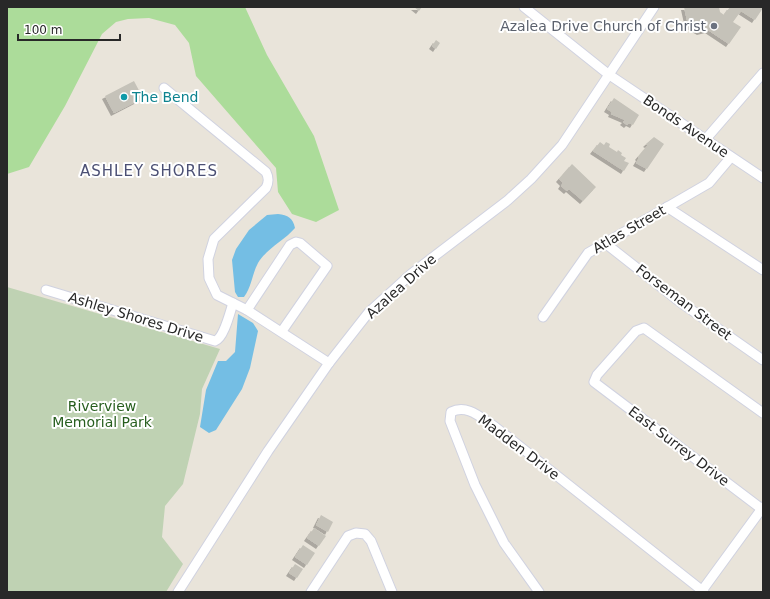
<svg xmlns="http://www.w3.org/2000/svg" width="770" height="599" viewBox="0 0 770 599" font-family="'DejaVu Sans',sans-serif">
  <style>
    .green { fill: #acdc9a }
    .cemetery { fill: #bfd2b3 }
    .water { fill: #74bee4 }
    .building { fill: #c5c2b9; filter: url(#shadow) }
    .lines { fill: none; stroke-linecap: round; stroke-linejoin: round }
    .minor-casing { stroke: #d0d2e0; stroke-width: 11 }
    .minor { stroke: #fff; stroke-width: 9 }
    .worship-dot { fill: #6b7280; stroke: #fff; stroke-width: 1.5 }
    .culture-dot { fill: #0f9aa8; stroke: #fff; stroke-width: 1.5 }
    .labels { text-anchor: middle; stroke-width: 4; stroke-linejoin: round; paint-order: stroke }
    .worship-label { font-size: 14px; fill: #5b616d; stroke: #fff; text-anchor: end }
    .culture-label { font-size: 14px; fill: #0d838f; stroke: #fff; text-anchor: start }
    .street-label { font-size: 14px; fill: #282828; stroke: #fff }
    .park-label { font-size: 14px; fill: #275e1e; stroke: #fff }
    .neighbourhood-label { font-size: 15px; letter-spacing: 1px; fill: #4c5074; stroke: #fff }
  </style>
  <defs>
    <filter id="shadow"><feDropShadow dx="-3" dy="3" stdDeviation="0" flood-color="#0004"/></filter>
  </defs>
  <rect width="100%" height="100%" fill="#e9e4da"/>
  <!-- green -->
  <path class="green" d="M7,7h238l22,48 47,81 25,74 -23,12 -24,-8 -14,-22 -2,-24 -80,-92 -7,-33 -14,-18 -26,-7 -21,1 -12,3 -14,12 -37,72 -36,61 -22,7z"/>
  <!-- cemetery -->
  <path class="cemetery" d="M7,287l213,62 -18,40 -2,25 -17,70 -18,22 -3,31 21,27 -17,28h-159z"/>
  <!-- water -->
  <g class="water">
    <path d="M278,214c10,1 15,4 17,14 -11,13 -28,20 -37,35 -6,11 -6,23 -14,34h-6l-3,-5 -3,-32 4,-11 13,-19 18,-15z"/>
    <path d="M238,314l15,9 5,8 -8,37 -8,21 -26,41 -7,3 -9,-6 6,-37 12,-29h8l9,-9z"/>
  </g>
  <!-- building -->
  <g class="building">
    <path d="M414,7h8l-3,4z"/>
    <path d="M684,7h35l1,5 4,3 6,-8 33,1 -8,12 -14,-9 -8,11 8,5 -12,17 -21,-14 -8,2 -12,-7z"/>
    <path d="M436,40l4,3 -4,6 -4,-3z"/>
    <path d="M134,81l9,17 -29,15 -9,-17z"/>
    <path d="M614,98l25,17 -6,10 -4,-2 -2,2 -4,-3 2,-2 -14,-6 1,-2 -5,-3z"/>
    <path d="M654,137l10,7 -17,25 -11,-6 3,-5 -1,-1 10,-12 -2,-1z"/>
    <path d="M600,142l4,3 2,-3 4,2 -1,3 8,5 1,-2 4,3 -1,2 5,3 -2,3 5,2 -5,8 -31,-20z"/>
    <path d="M572,164l24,23 -13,14 -14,-12 -2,2 -6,-5 2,-3 -4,-4z"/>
    <path d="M321,515l12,7 -5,10 -12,-7z"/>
    <path d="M314,528l12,8 -7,10 -12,-8z"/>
    <path d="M303,545l12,8 -8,12 -12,-8z"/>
    <path d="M295,564l8,5 -6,9 -8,-5z"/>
  </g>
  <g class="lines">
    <defs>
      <g id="minor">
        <path d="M524,7l84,67 155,104"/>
        <path d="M164,88l102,84c3,6 3,10 0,16l-52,51 -6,20 1,19 8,17 30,15 82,53"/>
        <path d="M705,140l58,-67"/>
        <path d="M667,207l96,63"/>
        <path d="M605,243l75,59 83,58"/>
        <path d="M46,290l169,51c9,-3 15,-29 18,-38"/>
        <path d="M247,310l43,-65 6,-3 4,1 27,23 -45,65"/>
        <path d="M543,317l45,-64 121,-70 22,-26"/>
        <path d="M763,413l-119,-85 -8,3 -39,44 -3,7 169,128"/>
        <path d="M178,592l90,-141 61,-88 40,-51 42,-38 97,-74 23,-21 31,-34 92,-138"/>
        <path d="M311,592l37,-56 8,-3 9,1 6,7 21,51"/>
        <path d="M539,592l-35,-49 -29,-58 -25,-64 1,-9c16,-8 29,5 43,14l210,166"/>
        <path d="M701,592l62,-85"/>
      </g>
    </defs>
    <!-- minor casing -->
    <use href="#minor" class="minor-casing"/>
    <!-- minor -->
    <use href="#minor" class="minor"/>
  </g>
  <!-- markers -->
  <circle class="worship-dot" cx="714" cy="26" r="4"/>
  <circle class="culture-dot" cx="124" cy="97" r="4"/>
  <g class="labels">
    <!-- worship labels -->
    <g class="worship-label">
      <text x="706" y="31">Azalea Drive Church of Christ</text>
    </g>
    <!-- culture labels -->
    <g class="culture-label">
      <text x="132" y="102">The Bend</text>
    </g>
    <!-- street labels -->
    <g class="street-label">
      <text transform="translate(686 126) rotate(34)" y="5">Bonds Avenue</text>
      <text transform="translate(629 229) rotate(-30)" y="5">Atlas Street</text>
      <text transform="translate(401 286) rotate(-42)" y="5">Azalea Drive</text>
      <text transform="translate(684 302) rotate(37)" y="5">Forseman Street</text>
      <text transform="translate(136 317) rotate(17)" y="5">Ashley Shores Drive</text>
      <text transform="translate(679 446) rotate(37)" y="5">East Surrey Drive</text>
      <text transform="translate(519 447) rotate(37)" y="5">Madden Drive</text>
    </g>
    <!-- park labels -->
    <g class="park-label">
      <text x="102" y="411">Riverview<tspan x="102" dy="16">Memorial Park</tspan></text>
    </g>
    <!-- neighbourhood labels -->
    <g class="neighbourhood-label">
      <text x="149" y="176">ASHLEY SHORES</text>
    </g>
  </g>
  <!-- border -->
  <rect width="770" height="599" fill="none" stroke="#282828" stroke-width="16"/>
  <!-- scale -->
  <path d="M18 34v6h102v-6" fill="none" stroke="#282828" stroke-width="2"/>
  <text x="24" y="34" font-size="12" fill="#282828" stroke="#ffffff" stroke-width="3" paint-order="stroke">100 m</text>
</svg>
